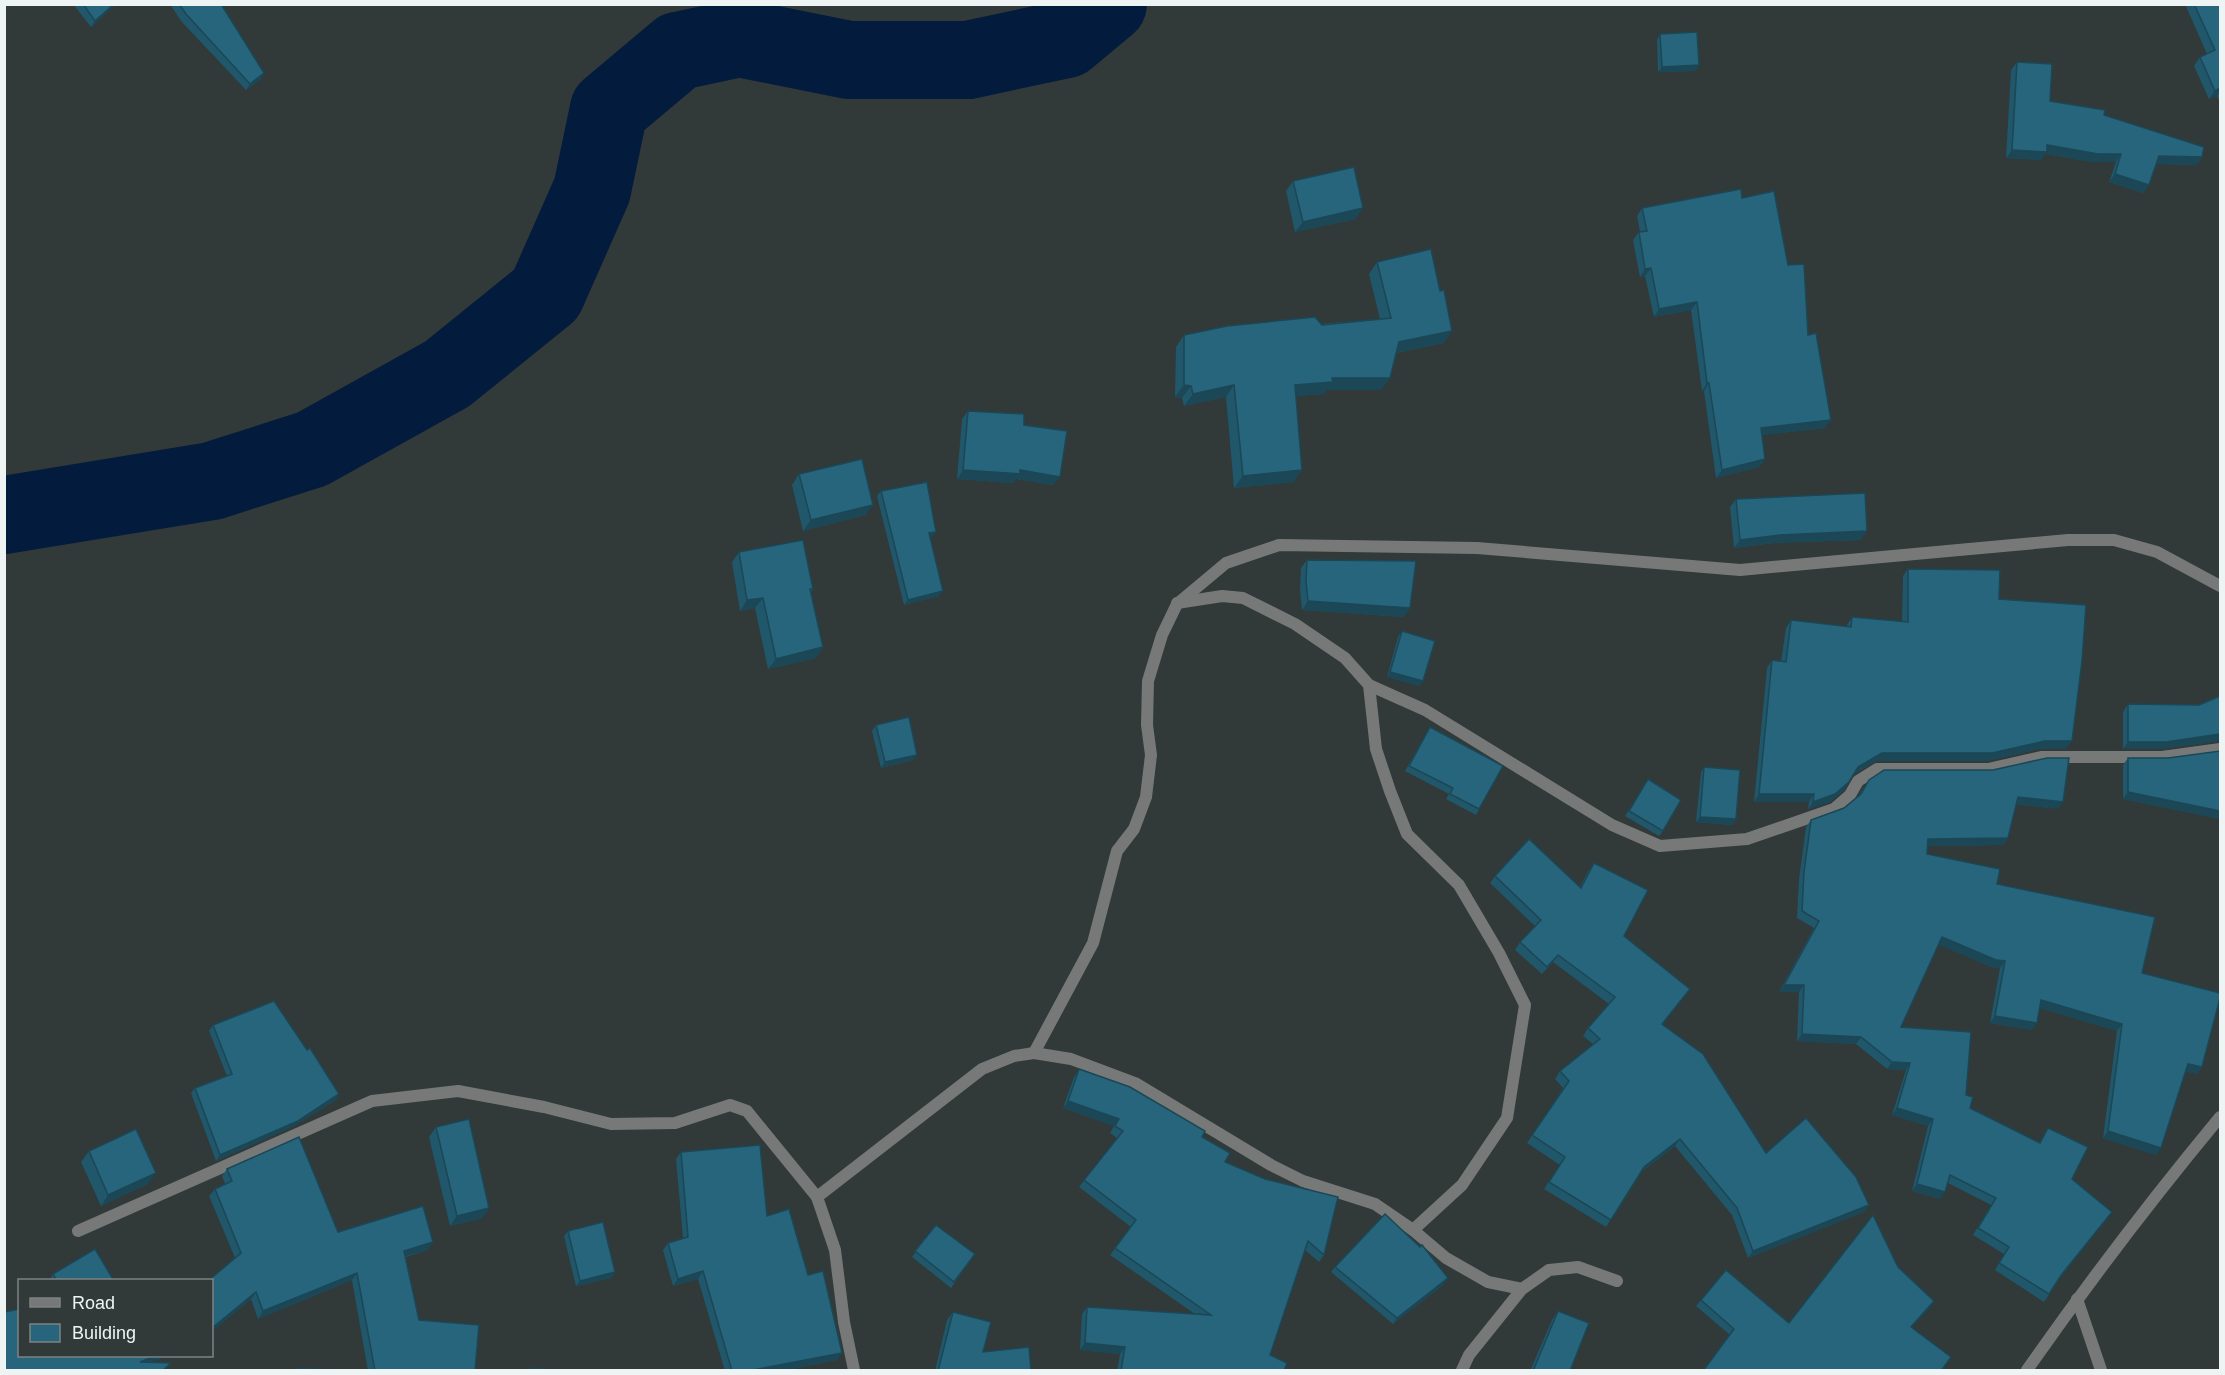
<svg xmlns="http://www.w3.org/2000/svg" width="2225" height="1375" viewBox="0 0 2225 1375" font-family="Helvetica,sans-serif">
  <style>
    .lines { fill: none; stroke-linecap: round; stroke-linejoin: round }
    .river { stroke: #031b3d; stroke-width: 78 }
    .minor { stroke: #767977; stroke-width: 12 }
    .wall { fill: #21576a }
    .shaded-wall { fill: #1b4756 }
    .building { fill: #26657b; stroke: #1b4756; stroke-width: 1.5 }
  </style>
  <rect width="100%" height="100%" fill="#313939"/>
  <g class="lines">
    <!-- river -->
    <path class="river" d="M4,515l208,-34 100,-32 135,-75 99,-80 46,-104 17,-81 69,-58 61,-13 110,22h119l98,-21 42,-35"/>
    <!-- minor -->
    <g class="minor">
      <path d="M1177,603l45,-7 21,2 52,26 50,34 24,27 7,64 14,42 17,43 52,51 40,68 26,52 -18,113 -45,67 -49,45"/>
      <path d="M1369,685l56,25 187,115 48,21 87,-7 87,-30 16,-14 8,-14 19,-12h111l53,-12h121l58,-8"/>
      <path d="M1034,1053l59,-110 24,-92 17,-22 12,-32 5,-42 -4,-30 1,-44 14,-46 15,-31 49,-41 53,-18 198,3 263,22 328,-30h46l43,12 63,34"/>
      <path d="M817,1197l165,-128 32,-13 20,-3 37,6 64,24 136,82 32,16 72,23 38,26 33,28 42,24 34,7"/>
      <path d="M78,1231l294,-130 86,-10 86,16 67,17 64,-1 55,-18 17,6 70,86 18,53 9,72 10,48"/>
      <path d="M2077,1299l24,71"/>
      <path d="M1462,1370l7,-15 53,-66 27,-19 29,-3 39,14"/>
      <path d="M2027,1370c61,-87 125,-171 193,-253"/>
    </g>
  </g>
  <!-- wall -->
  <g class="wall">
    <path d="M73,4h43l-25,23z"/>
    <path d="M170,4h51l43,69 -4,7 -14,10 -65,-69z"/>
    <path d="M2185,4h35v100l-3,-8 -8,3 -15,-33 6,-9 7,-3z"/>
    <path d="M1660,34l39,31 -4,6 -37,1 -1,-32z"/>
    <path d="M2017,62l33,39 152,56 -5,8 -41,-1 -7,21 -6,8 -34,-11 7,-20h-24l-47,-8 -4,6 -35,-2 5,-88z"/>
    <path d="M1293,181l63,38 -61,13 -9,-41z"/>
    <path d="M1742,198l46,67 20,70 17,93 -63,7 3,24 -6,8 -43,11 -12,-87h-2l-11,-81 -37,7 -9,-41 -5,1 -7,-37 6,-8h1l-3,-16 5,-8z"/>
    <path d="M1377,262l67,81 -48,10 -15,37h-54l-3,4 -28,2 -2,86 -60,6 -8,-91 -42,9 -2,-8 -7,-1 1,-50 8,-12 196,-16 -11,-45z"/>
    <path d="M968,411l56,14 36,52 -7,8 -37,-6 -3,4 -56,-4 5,-60z"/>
    <path d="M799,474l67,41 -63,16 -11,-46z"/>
    <path d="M881,491l51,46 -2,1 9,58 -35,9 -27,-109z"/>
    <path d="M1736,499l125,41 -87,3 -40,5 -4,-41z"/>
    <path d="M739,552l74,37 -2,3 12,55 -7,11 -48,11 -13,-61 -15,3 -8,-49z"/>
    <path d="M1307,560l97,57 -102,-7 -2,-20 1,-22z"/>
    <path d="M1908,569l91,30 67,150h-27l-52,12h-111l-22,13 -10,16 -14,12 -22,7 1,-7h-55l13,-134 5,-8 9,1 5,-33 5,-8 56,7v-2l5,-8 50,4 1,-45z"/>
    <path d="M1402,631l21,50 -4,5 -32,-9 11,-40z"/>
    <path d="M2220,696v45h-1l-58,8h-38v-37l5,-8 71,1z"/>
    <path d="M876,725l37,35 -32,8 -9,-37z"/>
    <path d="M1430,727l49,82 -3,6 -30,-16 3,-5 -44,-23z"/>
    <path d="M2220,751v68l-97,-20v-34l5,-7h40z"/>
    <path d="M1704,767l32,52 -4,6 -36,-3 5,-50z"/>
    <path d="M1648,779l15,52 -4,5 -34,-20z"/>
    <path d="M1869,780l189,29 -42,-5 -8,34 -5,7 -75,1 -1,8 70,30 145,89 60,94 -5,7 -11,-3 -30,84 -53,-17 14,-107 -77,-23 -8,22 -42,-7 10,-55 -9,-1 -53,-23 -37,83 65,68 4,13 69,35 9,-15 24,51 40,33 -52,66 -16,24 -49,-32 9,-16 -31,-19 18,-30 -43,-22 -8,16 -28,-8 16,-65 -36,-11 14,-45 -19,-1 -31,-25 -59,-3 2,-49h-20l35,-64 -17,-10 2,-39 7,-52 5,-7 33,-12 15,-13z"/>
    <path d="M1594,863l30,73 66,53 -27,35 103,129 103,52 -5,7 -116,46 -16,-43 -57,-69 -35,27 -34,54 -62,-38 16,-24 -33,-22 36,-55 -8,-9 5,-8 33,-27 -10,-8 5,-8 21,-24 -56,-42 -11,12 -27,-24 5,-8 15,-16 -45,-43 5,-7 85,11 9,-17z"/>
    <path d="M213,1025l123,75 -42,26 -78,35 -25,-68 4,-5 32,-12 -18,-45z"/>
    <path d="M1079,1069l123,68 23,25 99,93 -5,7 -14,-12 -35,105 14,16h-167l3,-17 -40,-4 2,-36 5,-7 108,7 -85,-59 21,-28 -52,-40 38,-49 -7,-5 4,-7 -51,-18 11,-31z"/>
    <path d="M436,1127l53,81 -7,10 -32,8 -21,-89z"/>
    <path d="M89,1151l59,33 -47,22 -20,-44z"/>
    <path d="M681,1152l86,64 41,59 34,78 -5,7 -55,11h-57l-27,-92 -25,7 -10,-36 5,-7 15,-5 -7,-79z"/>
    <path d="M227,1169l111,63 90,18 -22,7 13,63 56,51h-107l-16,-91 -94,39 -7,-20 -39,32v-50l23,-23 -26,-62 6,-7 10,-5 -3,-8z"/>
    <path d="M936,1225l39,29 -24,34 -39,-31z"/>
    <path d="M568,1231l47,41 -4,6 -35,8 -12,-50z"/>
    <path d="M1335,1267l109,17 -51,40 -62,-52z"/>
    <path d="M1898,1267l36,34 -4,7 -200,27 -34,-29 5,-6 88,23z"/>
    <path d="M53,1274l61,7h-65z"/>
    <path d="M1558,1311l12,60h-40l22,-51z"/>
    <path d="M953,1312l30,40 48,19h-96l12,-51z"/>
  </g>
  <!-- shaded-wall -->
  <g class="shaded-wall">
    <path d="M114,4h2l-25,23 4,-6z"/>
    <path d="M1699,65l-4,6 -37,1 4,-5z"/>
    <path d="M264,73l-4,7 -14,10 4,-6z"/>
    <path d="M2220,88v2l-3,6 -8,3 6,-8z"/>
    <path d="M2047,145l74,9 -5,8h-24l-47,-8 -4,6 -35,-2 6,-8z"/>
    <path d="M2159,156l43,1 -5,8 -44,-1z"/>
    <path d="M2115,174l34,11 -6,8 -34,-11z"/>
    <path d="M1363,208l-7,11 -61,13 8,-10z"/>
    <path d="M1651,268l-6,8 -5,1 5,-8z"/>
    <path d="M1697,302l-6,8 -37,7 5,-8z"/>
    <path d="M1452,331l-8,12 -54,11 9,-12z"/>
    <path d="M1332,378h58l-9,12h-54l-3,4 -38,3 9,-12z"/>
    <path d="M1707,383h2l-5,8h-2z"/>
    <path d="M1184,385l7,1 -9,12 -7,-1z"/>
    <path d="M1234,385l-8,12 -42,9 9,-12z"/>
    <path d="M1831,420l-6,8 -69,8 5,-8z"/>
    <path d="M1765,459l-6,8 -43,11 6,-8z"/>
    <path d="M963,470h57l40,7 -7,8 -37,-6 -3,4 -56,-4z"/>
    <path d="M1302,470l-8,12 -60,6 9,-12z"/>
    <path d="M873,505l-7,10 -63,16 8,-11z"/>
    <path d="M1867,531l-6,9 -87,3 -40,5 6,-8 40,-5z"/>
    <path d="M936,532l-4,5 -7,2 4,-6z"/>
    <path d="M943,591l-4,5 -35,9 4,-5z"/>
    <path d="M763,598l-8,10 -15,3 7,-11z"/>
    <path d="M1308,601l102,7 -6,9 -102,-7z"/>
    <path d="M823,647l-7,11 -48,11 8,-10z"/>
    <path d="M1390,672l33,9 -4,5 -32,-9z"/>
    <path d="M2220,734v7h-1l-58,8h-38l5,-7z"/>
    <path d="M2045,741h27l-6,8h-27l-52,12h-111l-23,13 5,-7 24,-14z"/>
    <path d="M917,755l-4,5 -32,8 4,-6z"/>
    <path d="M1849,782l-5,8 -14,12 -22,7 5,-7z"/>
    <path d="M2128,792l92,19v8l-97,-20z"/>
    <path d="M1759,794h55l-5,8h-55z"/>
    <path d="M2018,797l45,5 -5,7 -45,-5z"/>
    <path d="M1700,817l36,2 -4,6 -36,-3z"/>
    <path d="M2008,838l-5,7 -80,1 5,-7z"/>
    <path d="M1942,937l63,24 -5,7 -9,-1 -54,-23z"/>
    <path d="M1784,985h20l-5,7h-20z"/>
    <path d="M2041,1000l81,24 -5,7 -81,-24z"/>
    <path d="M1995,1016l42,7 -5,7 -42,-7z"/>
    <path d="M1802,1034l59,3 -5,7 -59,-3z"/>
    <path d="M1892,1062l18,1 -4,7 -19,-1z"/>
    <path d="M2188,1064l14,3 -5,7 -14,-3z"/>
    <path d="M339,1094l-3,6 -42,26 -78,35 4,-6z"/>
    <path d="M1068,1101l51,18 -5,7 -51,-18z"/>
    <path d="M1897,1108l36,11 -5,7 -36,-11z"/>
    <path d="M2108,1131l53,17 -5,7 -53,-17z"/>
    <path d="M1680,1139l-5,7 -37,28 6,-7z"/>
    <path d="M156,1173l-8,11 -47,22 7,-11z"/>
    <path d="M1917,1184l28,8 -5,7 -28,-8z"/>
    <path d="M1869,1205l-5,7 -116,46 5,-7z"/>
    <path d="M489,1208l-7,10 -32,8 7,-10z"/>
    <path d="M433,1242l-5,8 -29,8 5,-7z"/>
    <path d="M703,1271l-5,8 -25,7 5,-7z"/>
    <path d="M615,1272l-4,6 -35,8 4,-5z"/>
    <path d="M357,1273l-5,7 -94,39 5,-8z"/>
    <path d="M1448,1278l-4,6 -51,40 4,-6z"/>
    <path d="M256,1292l-5,7 -39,32v-3z"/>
    <path d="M1934,1301l-4,7 -24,25 5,-6z"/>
    <path d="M1085,1343l40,4 -5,7 -40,-4z"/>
    <path d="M842,1353l-5,7 -55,11h-34z"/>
    <path d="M155,1356h13l-33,13 5,-7z"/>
  </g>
  <!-- building -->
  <g class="building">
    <path d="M83,4h31l-19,17z"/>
    <path d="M179,4h42l43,69 -14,11 -64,-70z"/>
    <path d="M2194,4h26v84l-5,3 -15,-34 15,-7z"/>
    <path d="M1697,32l2,33 -37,2 -2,-33z"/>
    <path d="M2017,62l35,2 -2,37 55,9 -1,5 100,32 -2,10 -43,-1 -10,29 -34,-11 6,-20h-23l-51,-9v7l-35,-2z"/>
    <path d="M1354,167l9,41 -60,14 -10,-41z"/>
    <path d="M1741,189l1,9 32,-7 14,74 16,-1 4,71 8,-2 15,87 -70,8 4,31 -43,11 -13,-87h-2l-10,-81 -38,7 -8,-41 -6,1 -6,-37 8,-1 -5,-23z"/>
    <path d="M1431,249l9,42 4,-1 8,41 -53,11 -9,36h-58l1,4 -38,3 7,85 -59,6 -9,-91 -41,9 -2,-8 -7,-1v-50l43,-9 88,-9 7,8 69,-7 -14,-56z"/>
    <path d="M968,411l56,3v11l43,6 -7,46 -40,-7v4l-57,-4z"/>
    <path d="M862,459l11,46 -62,15 -12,-46z"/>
    <path d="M927,482l9,50 -7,1 14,58 -35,9 -27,-109z"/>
    <path d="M1865,493l2,38 -87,4 -40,5 -4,-41z"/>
    <path d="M803,540l10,49h-3l13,58 -47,12 -13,-61 -16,2 -8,-48z"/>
    <path d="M1307,560l109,1 -6,47 -102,-7 -2,-20z"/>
    <path d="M1908,569l92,1 -1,29 87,6 -4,56 -10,80h-27l-53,12h-110l-24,14 -9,15 -14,12 -22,8 1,-8h-55l13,-134 14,2 5,-42 60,7 1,-10 56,5z"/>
    <path d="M1402,631l33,10 -12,40 -33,-9z"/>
    <path d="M2220,696v38l-54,8h-38v-38l71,1z"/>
    <path d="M909,717l8,38 -32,7 -9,-37z"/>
    <path d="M1430,727l73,39 -24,43 -29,-15 3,-6 -44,-22z"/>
    <path d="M2220,751v60l-92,-19v-34h40z"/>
    <path d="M2047,758h22l-6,44 -45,-5 -10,41 -80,1 -1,15 73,15 -3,15 158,33 -13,56 78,20v5l-18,69 -14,-3 -27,84 -53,-17 14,-107 -81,-24 -4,23 -42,-7 10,-55 -9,-1 -54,-23 -41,90 70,5 -5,63 7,2 -3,11 70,35 8,-15 40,19 -16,32 40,33 -50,62 -13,20 -50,-31 10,-16 -31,-19 18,-30 -46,-23 -5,17 -28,-8 16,-65 -36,-11 13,-45 -18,-1 -31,-25 -59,-3 2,-49h-20l35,-64 -17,-10 2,-39 7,-52 33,-12 17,-14 8,-14 15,-10h109z"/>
    <path d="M1704,767l36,3 -4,49 -36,-2z"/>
    <path d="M1648,779l33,21 -18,31 -34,-20z"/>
    <path d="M1529,839l52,49 13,-25 54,27 -24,46 66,53 -28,35 41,30 63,99 40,-35 50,59 13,28 -116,46 -16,-43 -57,-69 -36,28 -33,53 -62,-38 16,-25 -33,-22 37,-54 -9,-10 40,-32 -12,-11 27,-31 -57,-42 -11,12 -27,-25 21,-22 -46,-44z"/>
    <path d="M274,1001l33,49 3,-2 29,46 -41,27 -78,34 -25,-67 37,-14 -19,-49z"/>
    <path d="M1079,1069l51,18 75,44 -3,6 28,16 -5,9 40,17 73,18 -14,58 -16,-14 -38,114 17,8 -3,8h-163l4,-24 -40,-4 2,-36 124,8 -96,-67 21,-28 -52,-40 39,-49 -8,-5 4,-7 -51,-18z"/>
    <path d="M469,1119l20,89 -32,8 -21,-89z"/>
    <path d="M136,1129l20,44 -48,22 -19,-44z"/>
    <path d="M299,1137l39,95 85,-26 10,36 -29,9 15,69 60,5 -4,46h-100l-18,-98 -94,38 -7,-19 -44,36v-47h-4l33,-28 -26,-64 17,-8 -5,-12z"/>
    <path d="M760,1145l7,71 22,-7 19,66 15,-4 19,82 -94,18h-16l-29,-100 -25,8 -10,-36 20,-6 -7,-85z"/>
    <path d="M1385,1214l35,33 2,-2 26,33 -51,40 -62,-51z"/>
    <path d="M1873,1215l25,52 36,34 -23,26 40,30 -10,14h-238l31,-42 -33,-29 25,-30 63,53z"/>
    <path d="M603,1222l12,50 -35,9 -12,-50z"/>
    <path d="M936,1225l39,29 -21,28 -39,-31z"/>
    <path d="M95,1249l19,32h-57l-4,-7z"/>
    <path d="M20,1309v47h135l-15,6 31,1 -9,8h-158v-59z"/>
    <path d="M1558,1311l31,12 -19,48h-37z"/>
    <path d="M953,1312l38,10 -8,30 46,-5 2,24h-93z"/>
    <path d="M299,1368l57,3h-62z"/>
    <path d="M530,1368l40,3h-40z"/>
  </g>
  <!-- border -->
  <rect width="2225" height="1375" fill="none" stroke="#eef3f3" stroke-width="12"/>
  <!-- legend -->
  <rect x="18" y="1279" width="195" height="78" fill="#313939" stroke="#7d8383" stroke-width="1.5"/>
  <rect x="30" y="1298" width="30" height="9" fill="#767977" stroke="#7d8383" stroke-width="1.5"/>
  <text x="72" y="1309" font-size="18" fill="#eef3f3">Road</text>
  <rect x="30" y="1324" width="30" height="18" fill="#26657b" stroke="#7d8383" stroke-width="1.5"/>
  <text x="72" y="1339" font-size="18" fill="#eef3f3">Building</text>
</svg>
